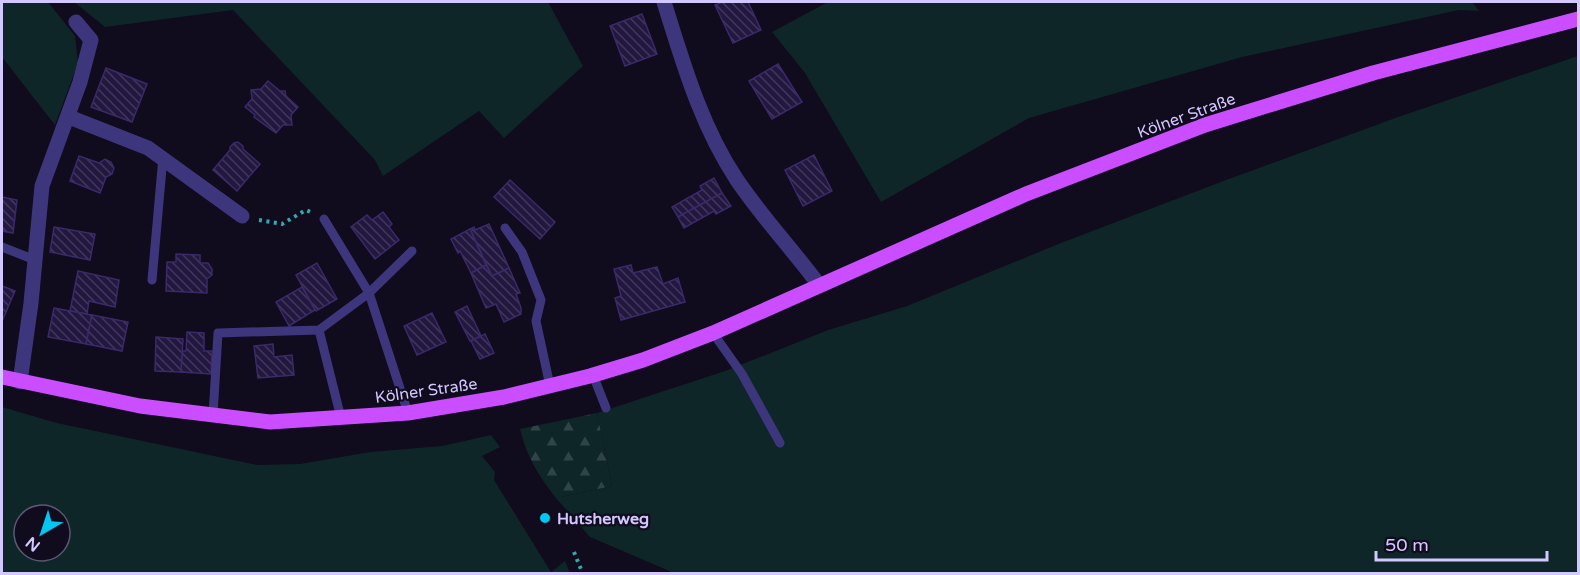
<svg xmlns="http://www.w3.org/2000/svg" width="1580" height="575" viewBox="0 0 1580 575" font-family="'Varela Round',sans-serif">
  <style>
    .grass { fill: #0e2627; fill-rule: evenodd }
    .forest { fill: url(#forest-firs) }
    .building { fill: url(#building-back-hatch); stroke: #3b296a; stroke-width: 1.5 }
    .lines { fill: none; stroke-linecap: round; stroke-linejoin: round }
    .path { stroke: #2cacae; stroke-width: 4; stroke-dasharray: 3 4.5; stroke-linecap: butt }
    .service { stroke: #3e367c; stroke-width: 9 }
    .minor { stroke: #3e367c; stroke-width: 15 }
    .primary { stroke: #ca4eff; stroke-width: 15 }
    .poi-dot { fill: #00c8f2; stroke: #100b1d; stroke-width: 2 }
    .labels { text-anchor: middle; stroke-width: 4.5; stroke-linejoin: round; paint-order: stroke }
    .street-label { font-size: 16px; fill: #d2c7ff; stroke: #100b1d }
    .poi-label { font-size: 16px; font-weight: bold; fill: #d2c7ff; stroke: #100b1d; text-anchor: start }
  </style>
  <defs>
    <pattern id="forest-firs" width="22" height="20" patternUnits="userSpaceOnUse" patternTransform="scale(1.5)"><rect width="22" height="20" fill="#0e2627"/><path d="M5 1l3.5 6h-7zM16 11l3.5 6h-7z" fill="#304447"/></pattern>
    <pattern id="building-back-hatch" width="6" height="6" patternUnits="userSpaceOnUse" patternTransform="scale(1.5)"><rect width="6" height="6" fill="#22173e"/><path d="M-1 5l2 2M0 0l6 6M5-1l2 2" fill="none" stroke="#41375b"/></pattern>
  </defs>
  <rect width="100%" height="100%" fill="#100b1d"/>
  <!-- grass -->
  <g class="grass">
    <path d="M2,2h46l27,34 3,27 -23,62 -53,-68z"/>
    <path d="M74,2h474l35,64 -79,72 -25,-27 -96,65 -8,-16 -142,-150 -128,17z"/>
    <path d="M828,2h644l7,9 -20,-1 -217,47 -213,61 -148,84 -76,-129 -33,-41z"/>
    <path d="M1578,56v517h-904l-84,-36 -34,-39 56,-12 -15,-73 131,-43 100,-40 79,-24 154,-63 165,-63 172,-63z"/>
    <path d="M2,407l55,16 200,42 43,-1 70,-12 72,-6 49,-11 9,12 -18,9 13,16 -1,8 57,92 14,-11 5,12h-568zM24,515h36v36h-36z"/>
  </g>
  <!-- forest -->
  <path class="forest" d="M597,413l15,73 -56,12c-17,-21 -30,-43 -36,-69z"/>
  <!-- building -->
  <g class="building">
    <path d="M723,2h25l13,28 -28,13 -18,-38z"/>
    <path d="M642,14l15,40 -32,12 -15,-40z"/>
    <path d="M778,64l24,38 -30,17 -23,-38z"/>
    <path d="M106,68l41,16 -15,38 -41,-15z"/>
    <path d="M268,81l12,10h5l1,5 12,11 -7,8 1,10h-9l-7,8 -22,-16 1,-2 -10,-8 7,-8 -1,-9 10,-1z"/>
    <path d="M238,142l5,4v3l17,15 -23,27 -24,-21 17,-20v-3l4,-4z"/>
    <path d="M814,155l18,36 -29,15 -18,-36z"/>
    <path d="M79,156l20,7 6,-4 6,3 3,6 -2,6 -6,3 -6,16 -30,-12z"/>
    <path d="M714,178l8,15 -44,24 -6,-10 30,-17 -2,-4z"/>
    <path d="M510,180l45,42 -15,17 -46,-42z"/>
    <path d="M722,193l9,13 -15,8 -2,-3 -30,17 -6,-11z"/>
    <path d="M2,197l15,3 -4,33 -11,-2z"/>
    <path d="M383,212l9,12 -3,3 10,13 -24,19 -24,-32 16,-12 5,5z"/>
    <path d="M489,224l20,44 -17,8 -22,-47 4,-2 1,3z"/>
    <path d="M54,227l41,7 -5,26 -40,-8z"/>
    <path d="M470,229l16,36 -15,8 -11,-22 -2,2 -7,-14z"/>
    <path d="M176,254l24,1v8h8l4,6v6l-5,4v14l-41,-2 1,-29h9z"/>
    <path d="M317,263l20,36 -21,12 -20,-36z"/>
    <path d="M486,265l6,11 17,-8 11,25 -4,1 5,14v6l-17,8 -8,-18 -10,4 -15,-35z"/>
    <path d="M631,265l2,8 24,-6 6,17 15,-6 7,24 -64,18 -6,-22 6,-2 -7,-27z"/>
    <path d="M78,271l41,9 -4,27 -26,-6 -2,13 -17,-3z"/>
    <path d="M2,286l13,5 -12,28 -1,-1z"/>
    <path d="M302,287l13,23 -26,16 -13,-24z"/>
    <path d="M467,306l14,30 -11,5 -15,-29z"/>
    <path d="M54,308l38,7 -6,29 -38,-7z"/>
    <path d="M432,313l14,29 -29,13 -13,-29z"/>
    <path d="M92,315l36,7 -6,29 -36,-7z"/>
    <path d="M187,332l17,1v18h8l-1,23 -30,-2 1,-21h4z"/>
    <path d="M485,334l9,19 -14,6 -9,-18z"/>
    <path d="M156,337l27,2 -2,33 -26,-1z"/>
    <path d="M273,344l1,13 18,-2 2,20 -36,3 -4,-32z"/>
  </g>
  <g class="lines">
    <!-- path -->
    <g class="path">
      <path d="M259,220l23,4 24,-14 7,3"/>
      <path d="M574,552l9,22"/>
    </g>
    <!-- service -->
    <g class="service">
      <path d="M324,219l45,74 43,-42"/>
      <path d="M505,228l17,24 19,48 -5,21 14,65"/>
      <path d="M2,247l33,13"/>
      <path d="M152,280l11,-123"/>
      <path d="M319,330l22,88"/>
      <path d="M713,333l29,41 38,69"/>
      <path d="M593,375l13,33"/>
      <path d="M213,415l5,-82 101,-3 50,-37 39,120"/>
    </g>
    <!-- minor -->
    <g class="minor">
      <path d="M664,2c19,61 37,124 73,178 25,37 56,70 82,105"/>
      <path d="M69,117l79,31 94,68"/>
      <path d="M20,382l11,-79 11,-117 38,-104 11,-42 -15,-18"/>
    </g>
    <!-- primary -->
    <path class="primary" d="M2,377l138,29 130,16 138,-9 96,-16 86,-21 53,-16 70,-27 313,-139 179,-69 168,-52 205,-54"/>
  </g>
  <!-- markers -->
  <circle class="poi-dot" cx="545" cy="518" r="6"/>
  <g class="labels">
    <!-- street labels -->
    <g class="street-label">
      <text transform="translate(1186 115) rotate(-20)" y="6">Kölner Straße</text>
      <text transform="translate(426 390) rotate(-8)" y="6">Kölner Straße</text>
    </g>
    <!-- poi labels -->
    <g class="poi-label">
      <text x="557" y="524">Hutsherweg</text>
    </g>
  </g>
  <!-- border -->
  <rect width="1580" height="575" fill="none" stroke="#d2c7ff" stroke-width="6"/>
  <!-- north arrow -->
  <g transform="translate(42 533) rotate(219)"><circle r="28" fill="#100b1d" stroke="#5e5677" stroke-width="1.5"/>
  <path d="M0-4.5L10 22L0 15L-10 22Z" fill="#00c8f2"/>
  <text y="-9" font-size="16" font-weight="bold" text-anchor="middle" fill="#d2c7ff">N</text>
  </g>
  <!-- scale -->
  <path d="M1376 551v9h171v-9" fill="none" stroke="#d2c7ff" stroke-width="3"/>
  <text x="1385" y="551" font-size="18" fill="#d2c7ff" stroke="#100b1d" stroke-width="4.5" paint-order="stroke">50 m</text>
</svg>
